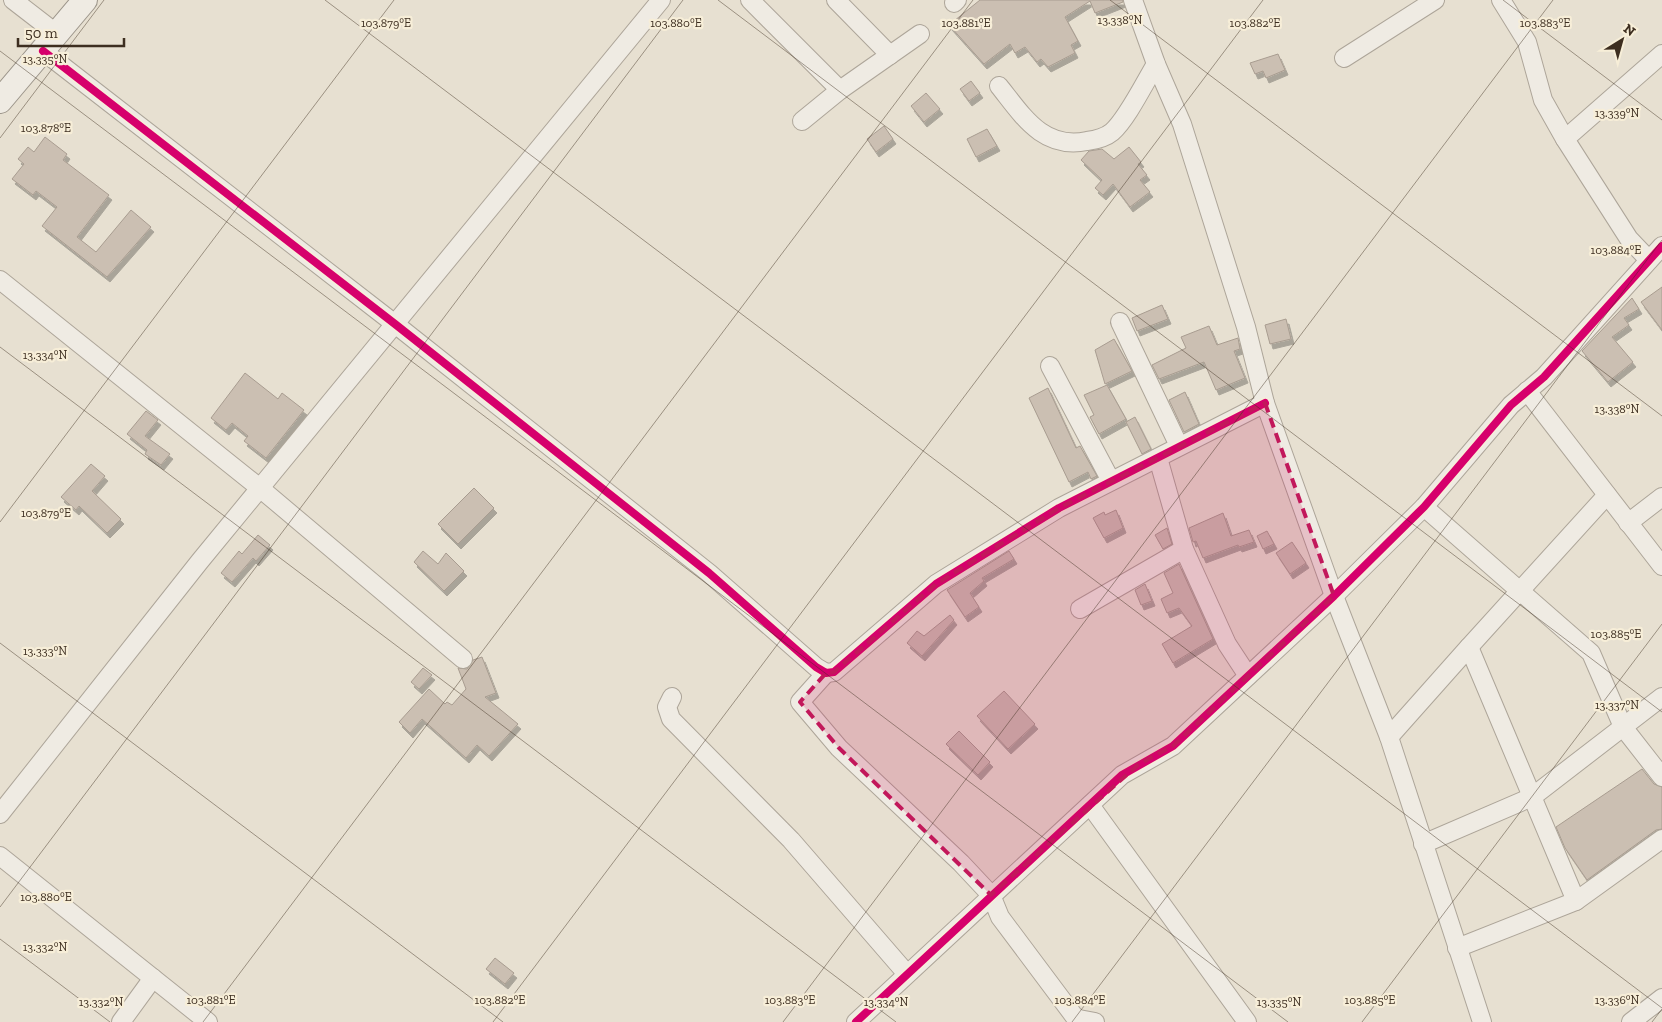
<svg xmlns="http://www.w3.org/2000/svg" width="1662" height="1022" viewBox="0 0 1662 1022" font-family="'Zilla Slab',serif">
  <style>
    .building { fill: #cbbfb2; stroke: #a89c90; filter: url(#shadow) }
    .lines { fill: none; stroke-linecap: round; stroke-linejoin: round }
    .street-casing { stroke: #ada599; stroke-width: 20 }
    .secondary-casing { stroke: #9c958a; stroke-width: 26 }
    .street { stroke: #efebe3; stroke-width: 18 }
    .secondary { stroke: #efebe3; stroke-width: 24 }
    .cycleway-casing { stroke: #f7eed8; stroke-width: 11 }
    .cycleway { stroke: #d6006c; stroke-width: 8 }
    .marked { fill: #c2185b; fill-opacity: 0.2; stroke: #c2185b; stroke-width: 4; stroke-dasharray: 10 6; stroke-linejoin: round }
    .ticks { fill: none; stroke: #3d2e20; stroke-width: 1; stroke-opacity: 0.45 }
    .ticks-label { font-size: 12px; text-anchor: middle; fill: #3d2e20; stroke: #f7eed8; stroke-width: 4.5; stroke-linejoin: round; paint-order: stroke }
  </style>
  <defs>
    <filter id="shadow"><feDropShadow dx="3" dy="5" stdDeviation="0" flood-color="#0004"/></filter>
  </defs>
  <rect width="100%" height="100%" fill="#e7e0d1"/>
  <!-- building -->
  <g class="building">
    <path d="M980,0h143v2l-28,11 -5,-12 -25,16 13,24 -7,4 4,8 -27,14 -7,-8 -4,3 -12,-15 -10,6 -5,-9 -26,20 -35,-39z"/>
    <path d="M1278,54l7,16 -19,8 -3,-7 -8,3 -5,-11z"/>
    <path d="M971,81l9,12 -11,8 -9,-12z"/>
    <path d="M926,93l14,16 -16,13 -13,-16z"/>
    <path d="M884,126l9,13 -17,13 -9,-13z"/>
    <path d="M987,129l10,17 -21,11 -9,-18z"/>
    <path d="M45,137l22,17 -4,6 46,35 -32,42 19,15 35,-42 20,17 -44,50 -65,-51 15,-19 -21,-16 -3,4 -21,-16 12,-15 -6,-5 10,-12 6,5z"/>
    <path d="M1129,147l12,15 -3,2 9,11 -7,5 10,12 -20,15 -17,-23 -10,11 -8,-7 7,-8 -21,-20 8,-9 13,-2 12,10z"/>
    <path d="M1662,287v43l-21,-28z"/>
    <path d="M1632,298l7,11 -15,9 5,7 -17,12 21,25 -25,20 -26,-31z"/>
    <path d="M1162,305l6,14 -31,12 -5,-13z"/>
    <path d="M1286,319l5,20 -21,5 -5,-19z"/>
    <path d="M1209,326l8,19 21,-7 2,11 -6,2 11,27 -29,12 -12,-28 -45,17 -7,-14 34,-17 -5,-11z"/>
    <path d="M1114,339l18,32 -27,13 -10,-34z"/>
    <path d="M245,373l33,26 4,-6 22,17 -38,48 -22,-17 4,-5 -16,-13 -6,7 -15,-12z"/>
    <path d="M1107,385l19,34 -27,15 -9,-17 4,-2 -10,-20z"/>
    <path d="M1048,388l28,60 4,-2 17,30 -6,3 -3,-7 -19,10 -40,-84z"/>
    <path d="M1185,392l14,32 -15,8 -15,-32z"/>
    <path d="M146,411l12,9 -13,16 25,18 -9,11 -16,-11 2,-4 -20,-16z"/>
    <path d="M1135,417l16,32 -9,5 -16,-32z"/>
    <path d="M91,464l14,12 -13,15 29,28 -14,14 -28,-27 -3,4 -15,-13z"/>
    <path d="M474,488l20,20 -36,36 -20,-20z"/>
    <path d="M1116,510l7,18 -19,10 -11,-20 11,-6 1,3z"/>
    <path d="M1223,513l8,23 18,-6 5,12 -15,5 -1,-2 -35,13 -7,-17 -3,1 -4,-14z"/>
    <path d="M1167,528l5,16 -9,5 -8,-14z"/>
    <path d="M1267,531l7,13 -11,5 -6,-13z"/>
    <path d="M258,535l12,10 -14,16 -3,-3 -21,24 -11,-9 18,-22 3,3z"/>
    <path d="M1292,542l14,21 -16,11 -14,-21z"/>
    <path d="M423,551l15,13 8,-11 18,18 -20,20 -30,-29z"/>
    <path d="M1009,551l5,8 -32,19 2,3 -14,12 9,14 -14,10 -18,-27z"/>
    <path d="M1179,564l34,75 -40,24 -11,-19 30,-18 -13,-18 -12,5 -6,-14 12,-6 -9,-20z"/>
    <path d="M1145,584l7,17 -11,4 -6,-15z"/>
    <path d="M950,615l4,5 -32,36 -15,-13 10,-12 7,5z"/>
    <path d="M482,657l14,36 -11,4 33,27 -29,32 -12,-11 -11,13 -44,-39 -12,14 -11,-11 30,-33 16,15 2,-2 5,3 14,-16 -8,-21 9,1 6,-9z"/>
    <path d="M423,668l9,7 -13,14 -8,-7z"/>
    <path d="M1004,691l31,33 -27,25 -31,-33z"/>
    <path d="M959,731l31,31 -12,13 -32,-31z"/>
    <path d="M1642,769l12,15 8,3v42l-6,1 -69,50 -22,-32 -9,-21z"/>
    <path d="M495,958l19,15 -9,11 -19,-15z"/>
  </g>
  <g class="lines">
    <defs>
      <g id="street">
        <path d="M13,0l44,34"/>
        <path d="M750,0l90,90 80,-56"/>
        <path d="M836,0l54,55"/>
        <path d="M1133,0l23,64 26,60 64,203 19,76 69,193 55,141 93,285"/>
        <path d="M1501,0l26,42 16,58 22,39"/>
        <path d="M954,3l3,-3"/>
        <path d="M43,51l352,273 314,249 107,94 10,6 8,-1 102,-88 123,-76 206,-105"/>
        <path d="M1344,58l91,-58"/>
        <path d="M999,86c24,30 44,64 88,55 8,-1 19,-4 25,-9 15,-13 33,-50 44,-68"/>
        <path d="M802,121l38,-31"/>
        <path d="M1649,260l-20,-21 -64,-100 97,-85"/>
        <path d="M0,280l261,209 202,170"/>
        <path d="M1120,322l59,124"/>
        <path d="M1050,366l61,115"/>
        <path d="M1527,391l135,175"/>
        <path d="M1158,458l26,91 43,95 21,32"/>
        <path d="M1424,507l167,146 32,74 39,50"/>
        <path d="M1628,523l34,-26"/>
        <path d="M1080,609l104,-60"/>
        <path d="M1469,647l138,-152"/>
        <path d="M826,673l-26,29 39,46 122,115 30,32 9,22 74,99 5,3 16,3"/>
        <path d="M672,697l-5,10 4,12 120,121 116,134"/>
        <path d="M1389,737l80,-90 107,254"/>
        <path d="M1090,805l157,217"/>
        <path d="M0,814l200,-253 461,-561"/>
        <path d="M1423,844l109,-47 130,-100"/>
        <path d="M0,856l208,166"/>
        <path d="M1457,948l119,-47 86,-62"/>
        <path d="M121,1022l32,-44"/>
        <path d="M856,1022l266,-247 51,-29 161,-150 90,-89 87,-102 33,-28 118,-131"/>
        <path d="M1631,1022l31,-24"/>
      </g>
      <path id="secondary" d="M0,101l85,-101"/>
    </defs>
    <!-- street casing -->
    <use href="#street" class="street-casing"/>
    <!-- secondary casing -->
    <use href="#secondary" class="secondary-casing"/>
    <!-- street -->
    <use href="#street" class="street"/>
    <!-- secondary -->
    <use href="#secondary" class="secondary"/>
    <defs>
      <g id="cycleway">
        <path d="M43,51l352,273 314,249 107,94 10,6 8,-1 102,-88 123,-76 206,-105"/>
        <path d="M856,1022l266,-247 51,-29 161,-150 90,-89 87,-102 33,-28 118,-131"/>
      </g>
    </defs>
    <!-- cycleway casing -->
    <use href="#cycleway" class="cycleway-casing"/>
    <!-- cycleway -->
    <use href="#cycleway" class="cycleway"/>
  </g>
  <!-- marked area -->
  <path class="marked" d="M1265,403l69,193 -161,150 -34,18 -148,131 -152,-147 -39,-46 26,-29 8,-1 102,-88 123,-76z"/>
  <!-- ticks -->
  <path class="ticks" d="M325,0l1337,1008M718,0l944,712M1110,0l552,416M1503,0l159,120M0,51l1288,971M0,138l104,-138M0,347l896,675M0,522l394,-522M0,643l503,379M0,907l683,-907M0,939l110,83M203,1022l770,-1022M493,1022l770,-1022M783,1022l770,-1022M1072,1022l590,-782M1362,1022l300,-398M1652,1022l10,-13"/>
  <g class="ticks-label">
    <text x="1120" y="24">13.338°N</text>
    <text x="386" y="27">103.879°E</text>
    <text x="676" y="27">103.880°E</text>
    <text x="966" y="27">103.881°E</text>
    <text x="1255" y="27">103.882°E</text>
    <text x="1545" y="27">103.883°E</text>
    <text x="45" y="63">13.335°N</text>
    <text x="1617" y="117">13.339°N</text>
    <text x="46" y="132">103.878°E</text>
    <text x="1616" y="254">103.884°E</text>
    <text x="45" y="359">13.334°N</text>
    <text x="1617" y="413">13.338°N</text>
    <text x="46" y="517">103.879°E</text>
    <text x="1616" y="638">103.885°E</text>
    <text x="45" y="655">13.333°N</text>
    <text x="1617" y="709">13.337°N</text>
    <text x="46" y="901">103.880°E</text>
    <text x="45" y="951">13.332°N</text>
    <text x="211" y="1004">103.881°E</text>
    <text x="500" y="1004">103.882°E</text>
    <text x="790" y="1004">103.883°E</text>
    <text x="1080" y="1004">103.884°E</text>
    <text x="1370" y="1004">103.885°E</text>
    <text x="1617" y="1004">13.336°N</text>
    <text x="101" y="1006">13.332°N</text>
    <text x="886" y="1006">13.334°N</text>
    <text x="1279" y="1006">13.335°N</text>
  </g>
  <!-- north arrow -->
  <g transform="translate(1622 40) rotate(37)" stroke="#f7eed8" stroke-width="4" paint-order="stroke">
  <path d="M0-4L9 19L0 12L-9 19Z" fill="#3d2e20"/>
  <text y="-8" font-size="14" font-weight="bold" text-anchor="middle" fill="#3d2e20">N</text>
  </g>
  <!-- scale -->
  <path d="M18 38v8h106v-8" fill="none" stroke="#3d2e20" stroke-width="2.5"/>
  <text x="25" y="38" font-size="15" fill="#3d2e20" stroke="#f7eed8" stroke-width="4" paint-order="stroke">50 m</text>
</svg>
